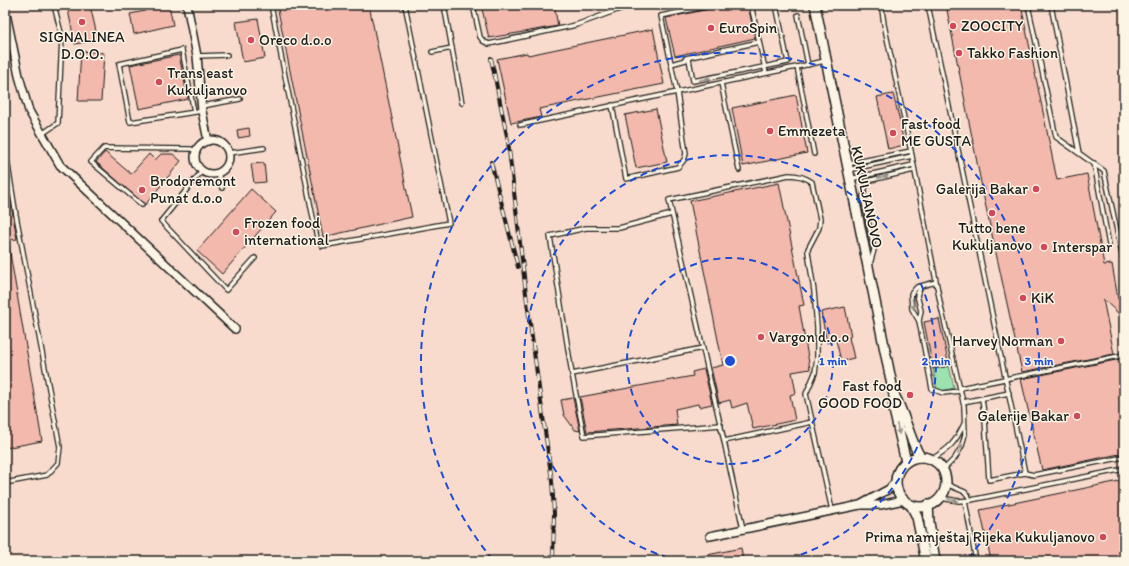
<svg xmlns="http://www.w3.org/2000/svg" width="1129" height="566" viewBox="0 0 1129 566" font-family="Itim,sans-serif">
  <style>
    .built { fill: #f8dbcc }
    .green { fill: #9ce2af; stroke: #5c7f66 }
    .building { fill: #f3b9ad; stroke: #1c1c1c }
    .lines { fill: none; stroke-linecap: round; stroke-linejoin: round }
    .service-casing { stroke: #1c1c1c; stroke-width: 6 }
    .minor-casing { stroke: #1c1c1c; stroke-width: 10 }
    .secondary-casing { stroke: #1c1c1c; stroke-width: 12 }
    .service { stroke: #fcf5e5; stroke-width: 3.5 }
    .minor { stroke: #fcf5e5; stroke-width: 7 }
    .secondary { stroke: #fcf5e5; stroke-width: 9 }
    .rail-casing { stroke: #1c1c1c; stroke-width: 4 }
    .rail { stroke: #fcf5e5; stroke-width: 2.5; stroke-dasharray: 8; stroke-linecap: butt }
    .oneway { fill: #97938b }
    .ring { fill: none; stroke: #1d4ed8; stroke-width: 2; stroke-dasharray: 7 5 }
    .poi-dot { fill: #d1495b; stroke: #fcf5e5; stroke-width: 1.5 }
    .labels { text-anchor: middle; stroke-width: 3; stroke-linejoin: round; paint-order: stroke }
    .poi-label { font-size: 15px; fill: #1c1c1c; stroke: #fcf5e5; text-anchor: start }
    .street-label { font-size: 15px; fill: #1c1c1c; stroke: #fcf5e5 }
    .centre { fill: #1d4ed8; stroke: #fcf5e5; stroke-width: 2 }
    .ring-label { font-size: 12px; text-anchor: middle; font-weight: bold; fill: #1d4ed8; stroke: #fcf5e5; stroke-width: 3; stroke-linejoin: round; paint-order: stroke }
  </style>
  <rect width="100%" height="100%" fill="#fae9da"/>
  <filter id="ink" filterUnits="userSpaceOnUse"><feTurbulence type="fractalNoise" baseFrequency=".025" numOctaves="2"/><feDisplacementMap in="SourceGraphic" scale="8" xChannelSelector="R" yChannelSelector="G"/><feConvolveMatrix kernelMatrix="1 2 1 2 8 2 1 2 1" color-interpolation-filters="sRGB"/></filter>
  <g filter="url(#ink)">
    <!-- built -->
    <rect class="built" x="5" y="5" width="1119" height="556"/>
    <!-- green -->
    <path class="green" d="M949,366l5,22 -12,3 -5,-1 -4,-21z"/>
    <!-- building -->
    <g class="building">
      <path d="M67,5h23l8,35 -23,4z"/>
      <path d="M144,5h25l4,20 -39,9 -4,-20 15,-3z"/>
      <path d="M277,5h92l43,212 -89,20z"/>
      <path d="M481,5h73l4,21 -69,12z"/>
      <path d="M720,5h28l7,33 -80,18 -9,-38 48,-10z"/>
      <path d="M946,5h75l36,175 30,-6 17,91 8,-1 6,35h6v17l-6,-3 -15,-14 11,55 -92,18 -38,-174z"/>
      <path d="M258,19l7,39 -22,4 -7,-40z"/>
      <path d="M653,29l11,55 -125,25 2,8 -30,6 -14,-64 30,-6 1,2z"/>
      <path d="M81,51l23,2 -3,48h-23z"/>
      <path d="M179,55l9,44 -49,10 -9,-44z"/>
      <path d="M893,94l9,35h-1l3,16 -16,4 -11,-52z"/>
      <path d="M796,95l11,58 -64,13 -11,-58z"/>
      <path d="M656,109l11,53 -31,6 -11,-53z"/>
      <path d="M249,128l1,8 -12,2 -1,-8z"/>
      <path d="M105,152l26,22 18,-20 6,6 6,-6h12l8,7 -36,44 -49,-43z"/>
      <path d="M264,163l2,19 -12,1 -3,-19z"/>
      <path d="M779,183l25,122 -5,1 11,63 -18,3 4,21 -6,2 5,25 -42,9 -6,-26 -15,5 -2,-8 -11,3 -8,-35 12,-3 -33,-164z"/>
      <path d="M251,189l25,23 -54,62 -25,-23z"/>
      <path d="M5,193h4l8,46 -12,2z"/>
      <path d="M5,247h4l33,194 -37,7z"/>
      <path d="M845,307l6,29 -2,1 5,21 -13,3 -5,-21 -9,3 -6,-31z"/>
      <path d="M939,319l10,47 -16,3 -9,-47z"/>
      <path d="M1121,359l3,13v81l-82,17 -21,-91z"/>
      <path d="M704,369l8,35 -13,3 -1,-3 -23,5 2,16 -90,7 -7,-35 113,-21 -1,-4z"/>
      <path d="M573,398l7,33 -5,-1 -11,-15 -3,-15z"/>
      <path d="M1124,480v34l-2,1 2,10v10l-3,1 3,13v12h-121v-3l-12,2 -11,-50z"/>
      <path d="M741,548l2,13h-50v-3z"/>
    </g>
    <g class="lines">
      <defs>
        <g id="service">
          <path d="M271,5l46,233 5,8 127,-23 -44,-218"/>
          <path d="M444,5l18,98"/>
          <path d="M473,5l7,32 3,4 6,3 87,-19 55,-20"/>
          <path d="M751,5l15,68"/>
          <path d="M883,5l-1,5 2,14 28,132 29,151 23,99 1,28 -3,12 -7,12 -12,12"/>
          <path d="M928,5l97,468 9,2 90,-18"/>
          <path d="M1028,5l28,132 48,34 20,92"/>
          <path d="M1051,5l28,148"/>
          <path d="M798,15l10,50"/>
          <path d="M432,52l20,-4"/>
          <path d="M197,56l30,-1"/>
          <path d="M686,58l73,-16"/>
          <path d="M671,64l18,-5 4,22 95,-19 -12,-57"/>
          <path d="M797,67l17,87"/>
          <path d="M721,83l18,87"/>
          <path d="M612,105l14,74 52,-12 6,-7 2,-6 -9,-62 -16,-76 52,-11"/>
          <path d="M202,106l38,-7"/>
          <path d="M194,112l-12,-62 -63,14 11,58 72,-11"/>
          <path d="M520,125l305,-64"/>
          <path d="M42,134l16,-11 4,-86 -8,-32"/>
          <path d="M5,147l11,68 44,232 -2,16 -11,12 -42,8"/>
          <path d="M229,153l35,-5"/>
          <path d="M1094,163l15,82"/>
          <path d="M847,164l64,-13"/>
          <path d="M848,170l64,-14"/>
          <path d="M202,171l-41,50 65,69 29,-32"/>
          <path d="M218,173l4,15"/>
          <path d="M850,179l63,-14"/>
          <path d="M142,205l-51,-43 13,-14 87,1 5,2"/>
          <path d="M672,214l-53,14h-33l-36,8 22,138 12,62 137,-11"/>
          <path d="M870,264l4,-14 -11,-53 4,-16 47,-11"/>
          <path d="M936,282l-19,5 -6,7 1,15 7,12 13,68 11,4 17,-2"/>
          <path d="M919,321l2,-10 -4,-16 4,-9"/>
          <path d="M572,374l131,-26"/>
          <path d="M960,388l164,-33"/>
          <path d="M982,399l3,21 4,60 36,-7"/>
          <path d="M963,402l46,-9"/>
          <path d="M724,441l88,-19"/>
          <path d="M932,459c18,-11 23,-16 32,-35"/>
          <path d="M946,484l19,8 6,8"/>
          <path d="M940,498l19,3 12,-1 153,-31"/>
          <path d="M965,501l11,60"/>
          <path d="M743,529l-19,-88 -55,-241 120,-25c9,0 16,2 23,7l8,37 -1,9 -11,21v3l6,39 3,36v31l-2,15 -9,21 26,116"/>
        </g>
        <g id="minor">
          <path d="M187,5l10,51 5,55 6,30"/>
          <path d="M5,9l14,67 10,35 31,54 175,164"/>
          <circle cx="212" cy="157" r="17"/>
          <path d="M896,481l-7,8 -29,16h20l24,-5"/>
          <path d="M710,536l150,-31"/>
        </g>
        <g id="secondary">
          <path d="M815,5l79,390v15l12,52"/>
          <path d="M894,395c11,20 15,42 26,62"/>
          <circle cx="921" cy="482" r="25"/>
          <path d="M911,505l6,12 9,44"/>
          <path d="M928,505l1,17 6,39"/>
        </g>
      </defs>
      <!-- service casing -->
      <use href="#service" class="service-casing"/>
      <!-- minor casing -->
      <use href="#minor" class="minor-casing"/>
      <!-- secondary casing -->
      <use href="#secondary" class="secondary-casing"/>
      <!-- service -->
      <use href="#service" class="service"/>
      <!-- minor -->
      <use href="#minor" class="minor"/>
      <!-- secondary -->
      <use href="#secondary" class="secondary"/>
      <defs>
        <g id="rail">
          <path d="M491,58l17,83 19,161 25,179 2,32 -1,48"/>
          <path d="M491,162l27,105"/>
        </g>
      </defs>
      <!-- rail casing -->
      <use href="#rail" class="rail-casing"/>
      <!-- rail -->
      <use href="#rail" class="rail"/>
    </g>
    <!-- one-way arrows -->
    <defs><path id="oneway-solid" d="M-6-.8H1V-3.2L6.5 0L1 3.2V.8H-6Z"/></defs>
    <g class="oneway">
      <use href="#oneway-solid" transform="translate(705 79) rotate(-12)"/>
      <use href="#oneway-solid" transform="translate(883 177) rotate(-13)"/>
      <use href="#oneway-solid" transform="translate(913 304) rotate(83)"/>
      <use href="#oneway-solid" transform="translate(898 429) rotate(77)"/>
      <use href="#oneway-solid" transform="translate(960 449) rotate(-64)"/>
      <use href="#oneway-solid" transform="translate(953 500) rotate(11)"/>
    </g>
  </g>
  <!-- distance rings -->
  <g class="ring">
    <circle cx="730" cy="361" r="103"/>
    <path d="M680 561A206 206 0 1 1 780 561"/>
    <path d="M493 560A309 309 0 1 1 967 560"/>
  </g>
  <!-- markers -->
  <g class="poi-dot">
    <circle cx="82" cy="22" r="4"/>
    <circle cx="953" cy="26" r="4"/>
    <circle cx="711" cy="28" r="4"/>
    <circle cx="251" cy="40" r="4"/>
    <circle cx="959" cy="53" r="4"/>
    <circle cx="159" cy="82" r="4"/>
    <circle cx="770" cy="131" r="4"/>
    <circle cx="893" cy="133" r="4"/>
    <circle cx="1036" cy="189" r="4"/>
    <circle cx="142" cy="190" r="4"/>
    <circle cx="992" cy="213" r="4"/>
    <circle cx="236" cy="232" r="4"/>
    <circle cx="1044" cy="247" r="4"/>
    <circle cx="1023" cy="298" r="4"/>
    <circle cx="761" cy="337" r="4"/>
    <circle cx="1061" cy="341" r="4"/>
    <circle cx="910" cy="395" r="4"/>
    <circle cx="1077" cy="416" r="4"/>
    <circle cx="1103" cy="537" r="4"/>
  </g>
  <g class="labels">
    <!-- poi labels -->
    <g class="poi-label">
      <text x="961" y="31">ZOOCITY</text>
      <text x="719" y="33">EuroSpin</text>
      <text x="82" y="42" text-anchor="middle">SIGNALINEA<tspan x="82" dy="17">D.O.O.</tspan></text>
      <text x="259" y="45">Oreco d.o.o</text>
      <text x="967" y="58">Takko Fashion</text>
      <text x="167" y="78">Trans east<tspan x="167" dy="17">Kukuljanovo</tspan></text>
      <text x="901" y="129">Fast food<tspan x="901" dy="17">ME GUSTA</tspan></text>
      <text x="778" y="136">Emmezeta</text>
      <text x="150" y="186">Brodoremont<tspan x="150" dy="17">Punat d.o.o</tspan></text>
      <text x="1028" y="194" text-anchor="end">Galerija Bakar</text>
      <text x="244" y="228">Frozen food<tspan x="244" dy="17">international</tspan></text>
      <text x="992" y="233" text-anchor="middle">Tutto bene<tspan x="992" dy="17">Kukuljanovo</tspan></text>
      <text x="1052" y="252">Interspar</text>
      <text x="1031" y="303">KiK</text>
      <text x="769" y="342">Vargon d.o.o</text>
      <text x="1053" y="346" text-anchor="end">Harvey Norman</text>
      <text x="902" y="391" text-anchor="end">Fast food<tspan x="902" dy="17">GOOD FOOD</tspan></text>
      <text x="1069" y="421" text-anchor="end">Galerije Bakar</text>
      <text x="1095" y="542" text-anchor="end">Prima namještaj Rijeka Kukuljanovo</text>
    </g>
    <!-- street labels -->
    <g class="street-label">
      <text transform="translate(867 197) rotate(78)" y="5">KUKULJANOVO</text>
    </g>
  </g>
  <circle cx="730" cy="361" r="6" class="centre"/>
  <g class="ring-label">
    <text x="833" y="365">1 min</text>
    <text x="936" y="365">2 min</text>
    <text x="1039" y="365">3 min</text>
  </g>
  <!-- margin -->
  <rect width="1129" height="566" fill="none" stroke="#fcf5e5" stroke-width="20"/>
  <rect x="10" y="10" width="1109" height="546" fill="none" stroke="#1c1c1c" stroke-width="1.5" filter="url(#ink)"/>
</svg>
